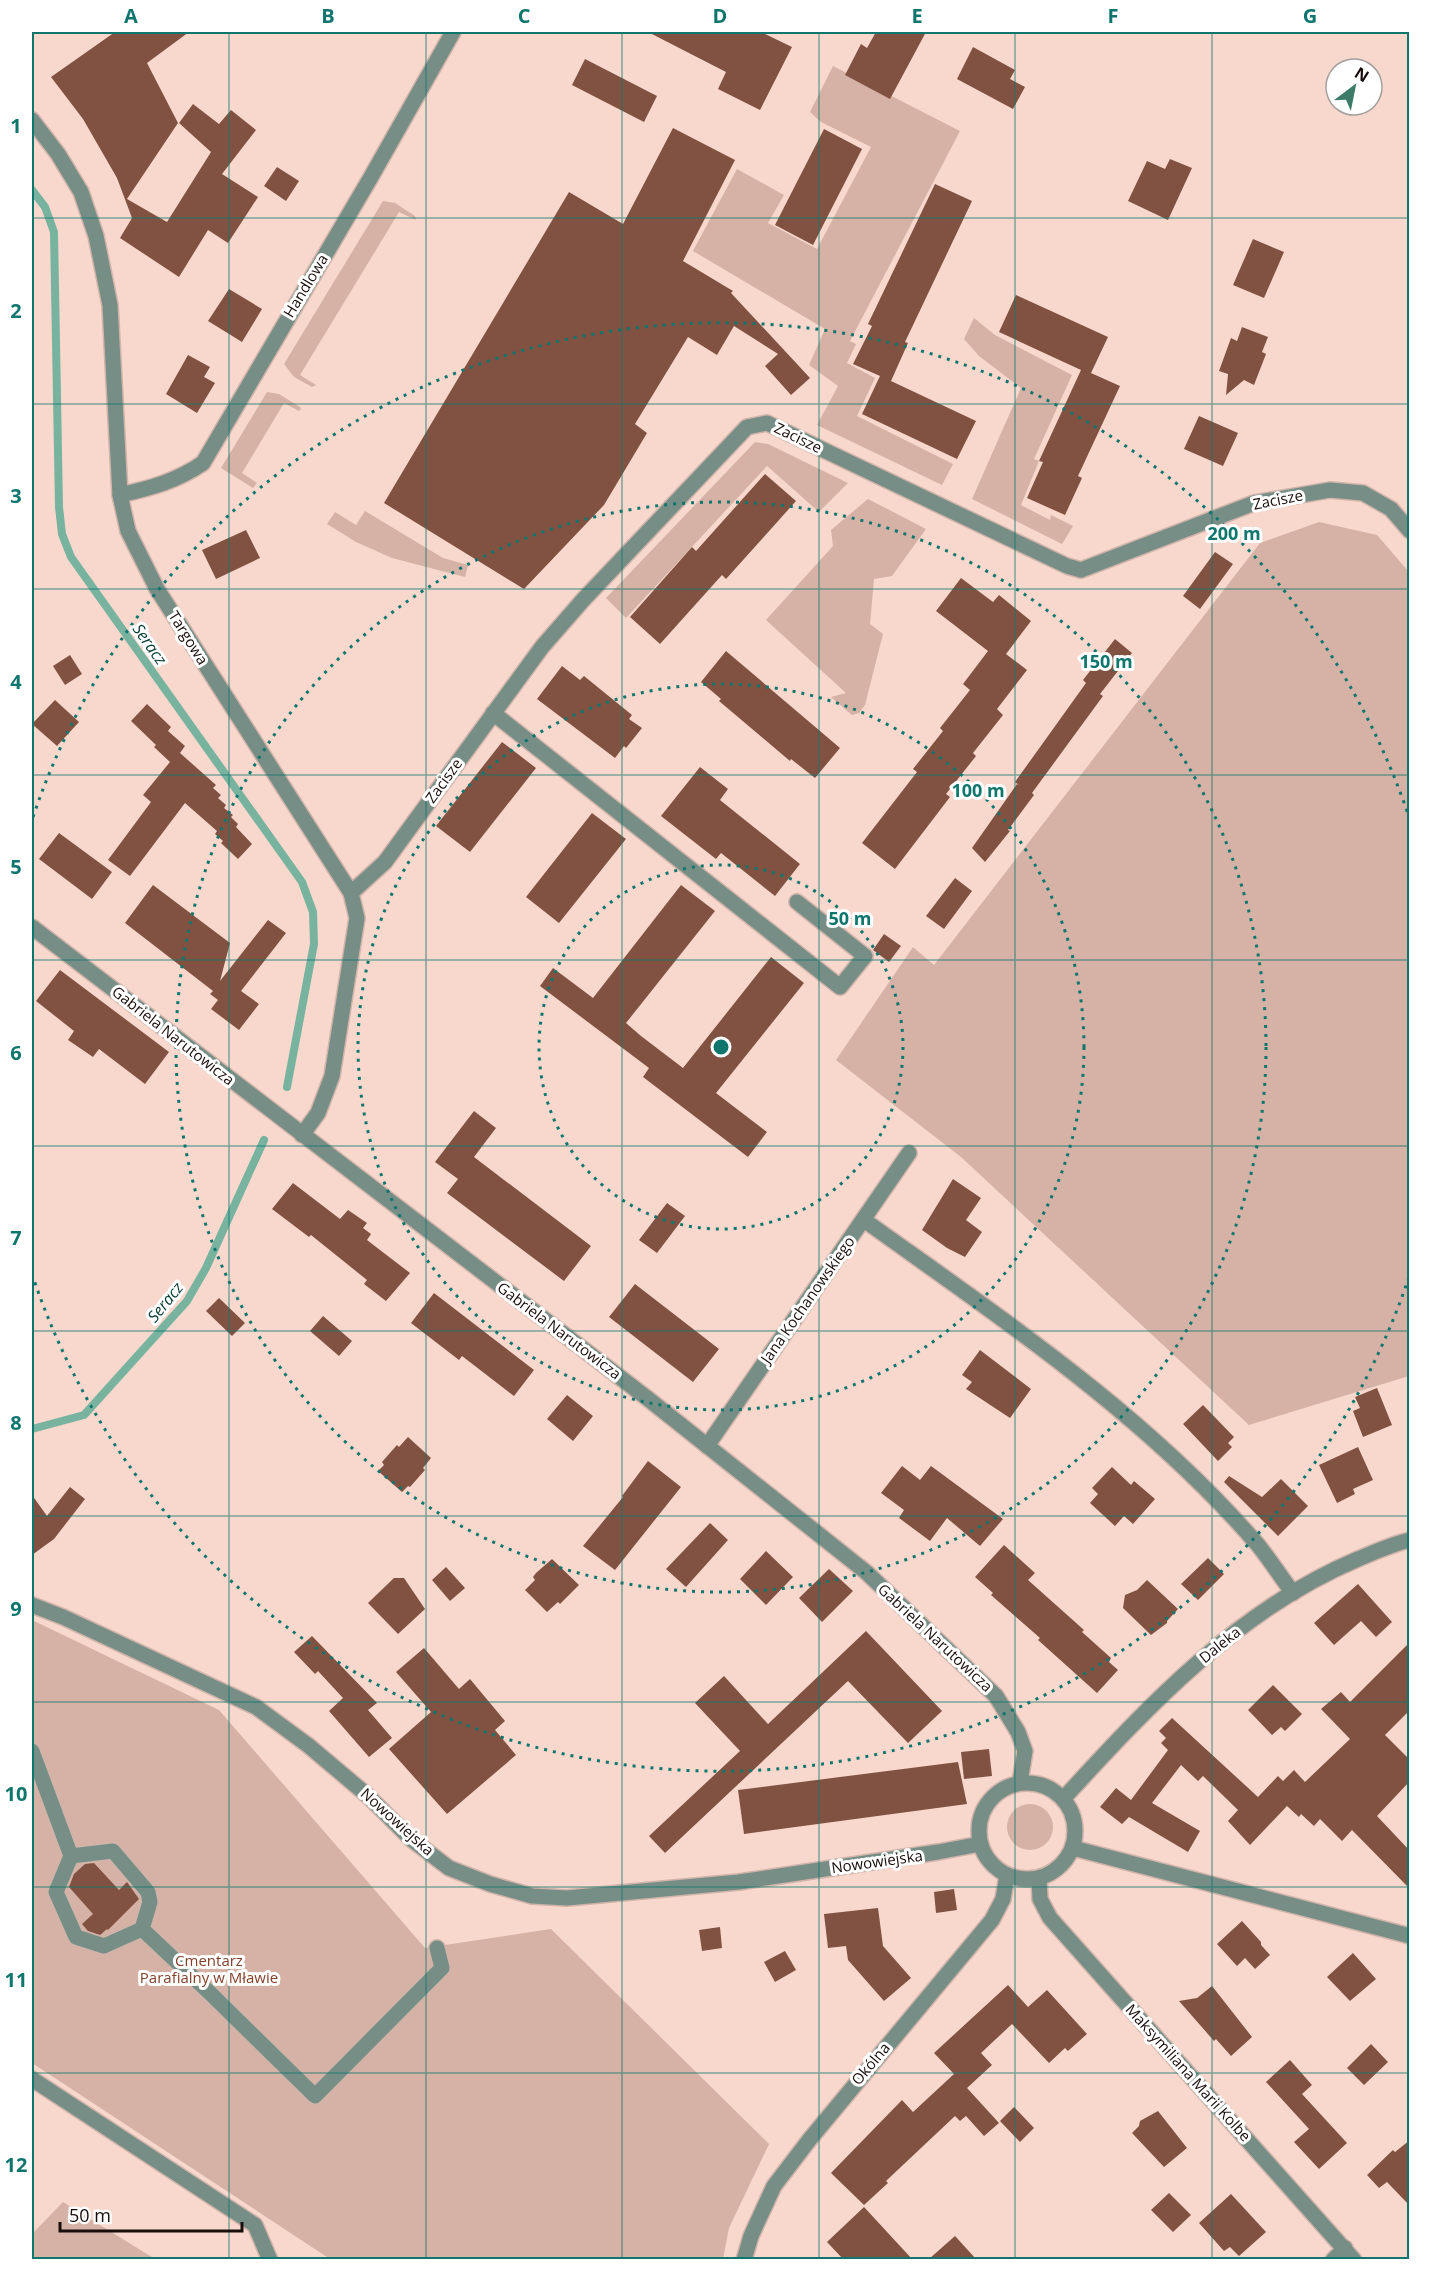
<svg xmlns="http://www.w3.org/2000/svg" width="1441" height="2291" viewBox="0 0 1441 2291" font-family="'Open Sans',sans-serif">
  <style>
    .green { fill: #d5b2a5 }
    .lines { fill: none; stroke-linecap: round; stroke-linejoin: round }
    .stream { stroke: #78b3a0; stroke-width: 8 }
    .building { fill: #815242 }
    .pedestrian-casing { stroke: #d0b4aa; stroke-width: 18 }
    .minor-casing { stroke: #d0b4aa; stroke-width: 18 }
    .pedestrian { stroke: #768e86; stroke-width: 15 }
    .minor { stroke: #768e86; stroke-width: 15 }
    .grid { fill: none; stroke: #0f766e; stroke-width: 1.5; stroke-opacity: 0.55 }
    .ring { fill: none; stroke: #0f766e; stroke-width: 3; stroke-dasharray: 3 6 }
    .labels { text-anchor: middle; stroke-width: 6; stroke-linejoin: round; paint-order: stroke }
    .street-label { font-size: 15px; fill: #190e0b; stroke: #fff }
    .park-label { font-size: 15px; fill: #84412a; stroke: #fff }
    .water-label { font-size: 16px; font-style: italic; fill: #033a2d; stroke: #fff }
    .centre { fill: #0f766e; stroke: #fff; stroke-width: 3 }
    .ring-label { font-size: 18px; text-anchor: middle; font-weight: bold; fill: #0f766e; stroke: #fff; stroke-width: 6; stroke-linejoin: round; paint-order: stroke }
    .neatline { fill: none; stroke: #0f766e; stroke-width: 2 }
    .grid-label { font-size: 20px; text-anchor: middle; font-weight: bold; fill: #0f766e }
  </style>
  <rect width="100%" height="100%" fill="#f8d8cd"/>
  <!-- green -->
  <g class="green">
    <path d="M833,66l127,65 -110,210 6,3 -9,19 28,15 -18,38 96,48 -11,21 -125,-60 21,-39 -29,-21 16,-36 -132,-78 44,-82 47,26 -16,28 49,26 54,-102 -50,-25 -11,-10z"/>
    <path d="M383,201l12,2 20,13 1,4 -17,-8 -99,163 16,10 -4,2 -18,-10 -10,-13z"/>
    <path d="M974,318l21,17 77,40 -38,84 5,2 -18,44 29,15 1,-5 22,11 -11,18 -90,-45 49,-111 -42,-32 -15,-17z"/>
    <path d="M267,392l12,2 21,13 1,2 -2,2 -15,-8 -42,70 15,10 -4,5 -32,-20z"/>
    <path d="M755,442l13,2 80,39 -29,29 -52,-46 -141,152 -20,-20z"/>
    <path d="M868,499l58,30 -34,47 -18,3 -4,45 13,10 -18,71 -6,8 -7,2 -21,-18 15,-4 -80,-73 67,-74 -2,-16z"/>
    <path d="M365,511l78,47 25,7 -3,12 -73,-19 -36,-16 -29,-18 8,-12 21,13z"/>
    <path d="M1319,522l58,13 32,37v804l-160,49 -288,-268 -125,-97 77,-113 21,18 326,-422z"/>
    <path d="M32,1620l187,90 206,238 126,-19 218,215 -40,84 -6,31h-393l-298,-196z"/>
    <circle cx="1030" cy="1827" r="23"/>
    <path d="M63,2202l92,57h-123v-25z"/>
  </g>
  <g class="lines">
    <!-- stream -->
    <g class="stream">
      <path d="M32,190l13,17 9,25 5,275 3,27 9,23 231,325 11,30 1,32 -27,143"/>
      <path d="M32,1429l52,-14 103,-114 19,-33 58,-128"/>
    </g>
  </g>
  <!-- building -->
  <g class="building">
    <path d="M115,32h74l-42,31 31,60 -51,76 40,23 44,-70 -32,-29 14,-19 26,20 12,-14 25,20 -34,44 36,23 -30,46 -20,-13 -29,47 -59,-39 12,-20 -15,-40 -34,-59 -32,-42z"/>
    <path d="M648,32h113l31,15 -32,63 -42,-21 8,-17z"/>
    <path d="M876,32h50l-36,67 -45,-24 16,-31 6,4z"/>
    <path d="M973,47l42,23 -5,9 15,8 -12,22 -56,-30z"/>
    <path d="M585,59l72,37 -13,26 -72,-37z"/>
    <path d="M673,128l62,32 -52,101 50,30 -2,2 79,85 -19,17 -26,-29 13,-12 -44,-28 -17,29 -29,-18 -53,87 12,9 -43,72 -80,84 -140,-86 185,-311 54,32z"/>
    <path d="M824,129l38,20 -49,96 -38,-20z"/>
    <path d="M1170,159l22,9 -24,52 -40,-19 19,-40 18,8z"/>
    <path d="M277,167l22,14 -13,20 -22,-15z"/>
    <path d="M935,184l37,17 -67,141 3,1 -17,38 85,40 -19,38 -95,-45 18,-38 -27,-12 19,-38 -4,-2z"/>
    <path d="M1253,239l31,13 -20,46 -31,-13z"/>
    <path d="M229,289l33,20 -20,33 -34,-21z"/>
    <path d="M1016,295l92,42 -17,36 29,13 -42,90 4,2 -17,37 -38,-17 16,-36 -4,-1 42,-91 -82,-38z"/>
    <path d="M1242,327l26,10 -6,15 4,2 -12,31 -10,-5 -18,15 2,-21 -9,-3 12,-33 6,3z"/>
    <path d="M188,355l22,12 -6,10 11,6 -18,30 -31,-19z"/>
    <path d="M1199,416l39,17 -15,33 -39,-17z"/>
    <path d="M765,474l31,27 -70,78 -4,-4 -62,69 -30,-27 62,-70 4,4z"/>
    <path d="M246,530l14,28 -44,21 -14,-29z"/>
    <path d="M1215,552l18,12 -33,45 -17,-13z"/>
    <path d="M961,578l32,24 6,-7 32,26 -25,33 21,16 -30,39 6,6 -30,38 3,3 -30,38 4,3 -55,72 -33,-26 55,-71 -4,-3 30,-38 -3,-3 30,-38 -7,-6 25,-33 -52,-40z"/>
    <path d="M1115,639l17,14 -32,41 3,2 -71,97 2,2 -26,35 2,1 -25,31 -13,-14 45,-64 3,2 -5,-4 71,-99 -3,-3z"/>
    <path d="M726,651l114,97 -25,30 -24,-19 -1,2 -13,-11 -58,-49 2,-2 -20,-17z"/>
    <path d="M70,655l12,19 -17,11 -12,-19z"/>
    <path d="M562,666l18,14 4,-4 48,39 -3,4 13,9 -16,20 -2,-2 -9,12 -78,-59z"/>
    <path d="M55,700l24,22 -22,24 -25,-22z"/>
    <path d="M147,704l24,23 -3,4 17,15 -5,7 36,32 -3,3 8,7 -3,3 8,7 -2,3 9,7 -2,2 7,7 -2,3 16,17 -14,15 -17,-16 2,-2 -8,-7 2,-3 -32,-28 -55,73 -22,-16 43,-58 -8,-7 27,-33 -16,-15 2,-2 -25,-24z"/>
    <path d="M502,742l34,26 -66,84 -34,-26z"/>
    <path d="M700,767l28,22 -8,11 80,64 -25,32 -54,-43 -5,6 -55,-43z"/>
    <path d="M592,813l34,26 -67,84 -33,-26z"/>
    <path d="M59,833l53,39 -20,27 -53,-40z"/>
    <path d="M955,878l17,13 -28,38 -18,-13z"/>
    <path d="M153,885l77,58 -10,38 48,-61 18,13 -45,58 18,13 -20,26 -28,-21 7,-9 -8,-6 3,-3 -88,-68z"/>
    <path d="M681,885l34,26 -89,112 15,13 42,32 88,-111 33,26 -88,110 51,39 -19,25 -105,-80 6,-9 -109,-82 13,-18 40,30z"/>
    <path d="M884,934l17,12 -12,16 -16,-12z"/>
    <path d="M60,970l109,82 -24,32 -46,-35 -6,8 -25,-17 6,-9 -38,-30z"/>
    <path d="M474,1111l22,17 -22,29 117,89 -27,35 -117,-88 11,-14 -23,-17z"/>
    <path d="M953,1179l28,19 -15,22 16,12 -17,25 -18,-9 -25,-18z"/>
    <path d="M293,1183l47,36 8,-9 19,13 -4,5 8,6 -4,6 43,33 -24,28 -22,-17 3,-4 -56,-45 -2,2 -37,-28z"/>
    <path d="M667,1203l18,13 -28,37 -18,-13z"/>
    <path d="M635,1284l84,65 -26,33 -84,-65z"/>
    <path d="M434,1293l100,77 -20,26 -52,-40 -3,4 -48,-37z"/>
    <path d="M219,1298l26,25 -13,13 -26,-25z"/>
    <path d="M323,1316l29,25 -13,15 -29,-25z"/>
    <path d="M980,1350l51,39 -21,29 -44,-29 6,-7 -10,-7z"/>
    <path d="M1377,1388l15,37 -29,12 -10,-26 7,-3 -5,-11z"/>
    <path d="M567,1395l26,21 -20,25 -26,-22z"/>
    <path d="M1203,1405l31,32 -6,6 4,4 -14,14 -35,-37z"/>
    <path d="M408,1437l23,21 -8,10 2,2 -15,17 -2,-1 -6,6 -24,-21 6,-6 -2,-3 15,-17 2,2z"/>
    <path d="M1358,1447l15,33 -20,9 2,5 -18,9 -18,-38z"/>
    <path d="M648,1461l33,26 -66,83 -32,-24 40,-49 -1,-1z"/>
    <path d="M902,1466l18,14 11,-14 72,53 -23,27 -33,-28 -17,23 -31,-23 5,-8 -23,-17z"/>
    <path d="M1112,1467l19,18 3,-4 21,18 -22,25 -9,-8 -9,10 -25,-23 8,-9 -6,-6z"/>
    <path d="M1229,1476l33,21 19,-18 27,27 -30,30 -54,-54z"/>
    <path d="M70,1487l15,12 -31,40 -22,16v-60l15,21z"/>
    <path d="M710,1523l18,17 -42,47 -20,-18z"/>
    <path d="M1004,1545l31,28 -7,7 56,50 -2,2 29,26 -2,4 9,8 -21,23 -59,-53 2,-2 -49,-43 2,-2 -18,-16z"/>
    <path d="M766,1551l27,26 -27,28 -26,-26z"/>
    <path d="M1208,1558l16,16 -26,26 -17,-16z"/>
    <path d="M552,1559l27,26 -19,19 -2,-2 -11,10 -22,-22 10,-10 -2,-3 3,-4z"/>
    <path d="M446,1567l19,21 -15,13 -18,-21z"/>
    <path d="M829,1569l24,22 -31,31 -23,-24z"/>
    <path d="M394,1578h10l21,31 -27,25 -30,-31z"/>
    <path d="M1147,1580l31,29 -11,12v2l-16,12 -28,-27 2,-13 12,-5z"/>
    <path d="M1358,1584l34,38 -16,15 -15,-16 -27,24 -20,-22z"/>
    <path d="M866,1631l76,80 -34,32 -60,-62 -183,172 -16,-17 91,-85 -45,-48 29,-27 44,48z"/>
    <path d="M312,1636l65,67 -9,7 24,28 -23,19 -40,-46 14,-13 -25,-27 -3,3 -21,-22z"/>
    <path d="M1410,1642v68l-25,25 25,25v21l-33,35 33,35v38l-58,-59 -10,11 -22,-22 -6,7 -13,-12 -2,3 -12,-11 -37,39 -22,-24 10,-11 -35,-34 -5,5 -17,-16 -29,38 48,28 -12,21 -59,-35 -7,7 -22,-17 16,-19 15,12 37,-50 -7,-7 5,-5 -7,-7 13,-13 86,79 20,-21 5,5 11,-11 11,12 45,-43 -29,-30 20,-17 9,10z"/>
    <path d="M424,1648l35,41 11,-10 35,42 -10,9 21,25 -69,59 -58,-65 42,-37 -35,-40z"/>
    <path d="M1273,1685l29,29 -17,17 -4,-4 -9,8 -24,-25z"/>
    <path d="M989,1749l3,27 -28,3 -3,-27z"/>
    <path d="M958,1762l9,42 -223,30 -6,-44z"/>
    <path d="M94,1863l25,27 8,-8 12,17 -31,31 -1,-1 -7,6 -12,-4 -6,-7 11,-10 -24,-27 5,-13 11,-10z"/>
    <path d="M954,1889l3,21 -21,3 -2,-21z"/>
    <path d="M878,1908l5,38 28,32 -27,23 -36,-41 -2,-14 -18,2 -4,-34z"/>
    <path d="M1242,1921l19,21v3l9,10 -15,14 -10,-11 -8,8 -20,-22z"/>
    <path d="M720,1927l2,21 -20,3 -3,-21z"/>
    <path d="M785,1951l11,19 -21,12 -11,-20z"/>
    <path d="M1353,1953l23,26 -26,22 -23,-24z"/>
    <path d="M1008,1985l20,22 19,-17 40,44 -19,17 -3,-3 -16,15 -37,-39 -31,29 11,12 -25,23 32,35 -15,13 -18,-20 -6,5 -5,-5 -69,65 2,2 -24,22 -33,-32 71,-73 11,12 41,-38 -20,-21z"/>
    <path d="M1212,1986l40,51 -21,19 -15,-17 -2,2 -35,-40 18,-3z"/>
    <path d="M1371,2044l17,18 -24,23 -17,-17z"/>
    <path d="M1290,2060l22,25 -10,9 45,49 -28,26 -25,-27 15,-13 -43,-47z"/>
    <path d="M1014,2107l20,21 -14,14 -20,-21z"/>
    <path d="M1158,2111l29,37 -23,19 -32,-34 7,-7 1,-5z"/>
    <path d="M1410,2140v66l-23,-24 -8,6 -12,-13 26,-25 2,2z"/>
    <path d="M1169,2193l22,22 -18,17 -22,-22z"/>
    <path d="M1231,2194l35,38 -27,24 -9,-9 -6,4 -25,-28z"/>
    <path d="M864,2207l48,52h-69l-16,-17z"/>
    <path d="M955,2236l21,23h-47z"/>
  </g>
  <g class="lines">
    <defs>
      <g id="pedestrian">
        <path d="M32,1751l39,105 42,-5 35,41 2,10 -8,27 69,65 104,102 127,-128 -5,-20"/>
        <path d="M71,1856l-15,36 20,45 28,9 38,-17"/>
      </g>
      <g id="minor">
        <path d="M32,120l26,34 23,38 15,44 14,69 10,190 8,36 29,58 194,304 6,25 -25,158 -14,37 -16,22"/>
        <path d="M120,495c31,-7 57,-14 83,-32l168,-286 82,-145"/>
        <path d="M493,713l347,274 25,-31 -68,-54"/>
        <path d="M351,893l34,-31 157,-215 41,-47 164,-173 20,-4 300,143 14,4 173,-67 76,-13 33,3 28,16 19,22"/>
        <path d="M32,927l615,471 219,174 130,124 22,36 7,19 -5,31"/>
        <path d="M864,1220c138,99 282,195 394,325 12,15 23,32 35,48"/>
        <path d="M707,1446l202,-293"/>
        <path d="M32,1605l31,12 193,90 53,39 58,49 44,44 38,29 41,16 42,12 35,2 172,-16 199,-30 42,-8"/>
        <circle cx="1027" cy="1831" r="48"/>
        <path d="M1064,1798c86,-94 175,-189 294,-239 17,-7 34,-15 52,-19"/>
        <path d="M1073,1848l337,88"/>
        <path d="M1039,1878l1,21 10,19 304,342"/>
        <path d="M32,2079l223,146 15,35"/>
        <path d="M744,2260l7,-24 23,-50 36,-47 182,-219 11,-21 4,-24"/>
        <path d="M1333,2260l12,-12"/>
      </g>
    </defs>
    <!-- pedestrian casing -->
    <use href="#pedestrian" class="pedestrian-casing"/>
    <!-- minor casing -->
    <use href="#minor" class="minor-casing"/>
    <!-- pedestrian -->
    <use href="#pedestrian" class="pedestrian"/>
    <!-- minor -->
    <use href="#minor" class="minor"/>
  </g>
  <!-- grid -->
  <path class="grid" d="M229,32v2228M426,32v2228M622,32v2228M819,32v2228M1015,32v2228M1212,32v2228M32,218h1378M32,404h1378M32,589h1378M32,775h1378M32,960h1378M32,1146h1378M32,1331h1378M32,1516h1378M32,1702h1378M32,1887h1378M32,2073h1378"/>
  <!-- distance rings -->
  <g class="ring">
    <circle cx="721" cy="1047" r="182"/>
    <circle cx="721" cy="1047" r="363"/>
    <circle cx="721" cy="1047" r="545"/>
    <path d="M1409 1277A726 726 0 0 1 33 1277M33 817A726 726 0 0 1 1409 817"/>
  </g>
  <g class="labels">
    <!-- street labels -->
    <g class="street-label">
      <text transform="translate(306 286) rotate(-59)" y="5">Handlowa</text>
      <text transform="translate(798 438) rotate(26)" y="5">Zacisze</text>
      <text transform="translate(1278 500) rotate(-11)" y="5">Zacisze</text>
      <text transform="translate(188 638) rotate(58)" y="5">Targowa</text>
      <text transform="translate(444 781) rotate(-54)" y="5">Zacisze</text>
      <text transform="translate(173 1036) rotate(38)" y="5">Gabriela Narutowicza</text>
      <text transform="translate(808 1300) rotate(-55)" y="5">Jana Kochanowskiego</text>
      <text transform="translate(559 1331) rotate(37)" y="5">Gabriela Narutowicza</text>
      <text transform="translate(935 1638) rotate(43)" y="5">Gabriela Narutowicza</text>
      <text transform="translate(1220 1645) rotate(-39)" y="5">Daleka</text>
      <text transform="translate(397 1822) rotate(42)" y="5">Nowowiejska</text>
      <text transform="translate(877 1862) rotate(-8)" y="5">Nowowiejska</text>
      <text transform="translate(871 2064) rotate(-50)" y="5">Okólna</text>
      <text transform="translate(1188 2073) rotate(48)" y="5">Maksymiliana Marii Kolbe</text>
    </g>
    <!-- park labels -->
    <g class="park-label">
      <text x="209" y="1966">Cmentarz<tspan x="209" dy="17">Parafialny w Mławie</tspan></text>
    </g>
    <!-- water labels -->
    <g class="water-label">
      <text transform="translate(150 644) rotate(55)" y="6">Seracz</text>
      <text transform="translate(165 1302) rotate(-51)" y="6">Seracz</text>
    </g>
  </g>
  <circle cx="721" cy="1047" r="9" class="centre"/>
  <g class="ring-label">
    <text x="1234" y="540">200 m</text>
    <text x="1106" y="668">150 m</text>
    <text x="978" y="797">100 m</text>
    <text x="850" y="925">50 m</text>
  </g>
  <!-- border -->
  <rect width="1441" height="2291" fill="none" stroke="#ffffff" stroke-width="66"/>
  <!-- north arrow -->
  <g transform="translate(1354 87) rotate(32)"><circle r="28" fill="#ffffff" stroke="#a39f9d" stroke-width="1.5"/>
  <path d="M0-4.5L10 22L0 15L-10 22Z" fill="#3c7b68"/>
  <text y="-9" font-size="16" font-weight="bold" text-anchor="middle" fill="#190e0b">N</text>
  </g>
  <!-- scale -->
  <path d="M60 2222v9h182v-9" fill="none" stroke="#190e0b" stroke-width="3"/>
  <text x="69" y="2222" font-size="18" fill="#190e0b" stroke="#ffffff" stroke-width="4.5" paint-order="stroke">50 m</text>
  <rect x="33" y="33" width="1375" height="2225" class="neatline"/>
  <g class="grid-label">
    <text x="131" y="23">A</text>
    <text x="328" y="23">B</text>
    <text x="524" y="23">C</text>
    <text x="720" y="23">D</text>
    <text x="917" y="23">E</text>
    <text x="1113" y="23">F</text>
    <text x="1310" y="23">G</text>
    <text x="16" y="133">1</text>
    <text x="16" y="318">2</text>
    <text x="16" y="503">3</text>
    <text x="16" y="689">4</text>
    <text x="16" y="874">5</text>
    <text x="16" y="1060">6</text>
    <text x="16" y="1245">7</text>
    <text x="16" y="1430">8</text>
    <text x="16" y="1616">9</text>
    <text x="16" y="1801">10</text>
    <text x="16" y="1987">11</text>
    <text x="16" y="2172">12</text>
  </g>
</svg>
